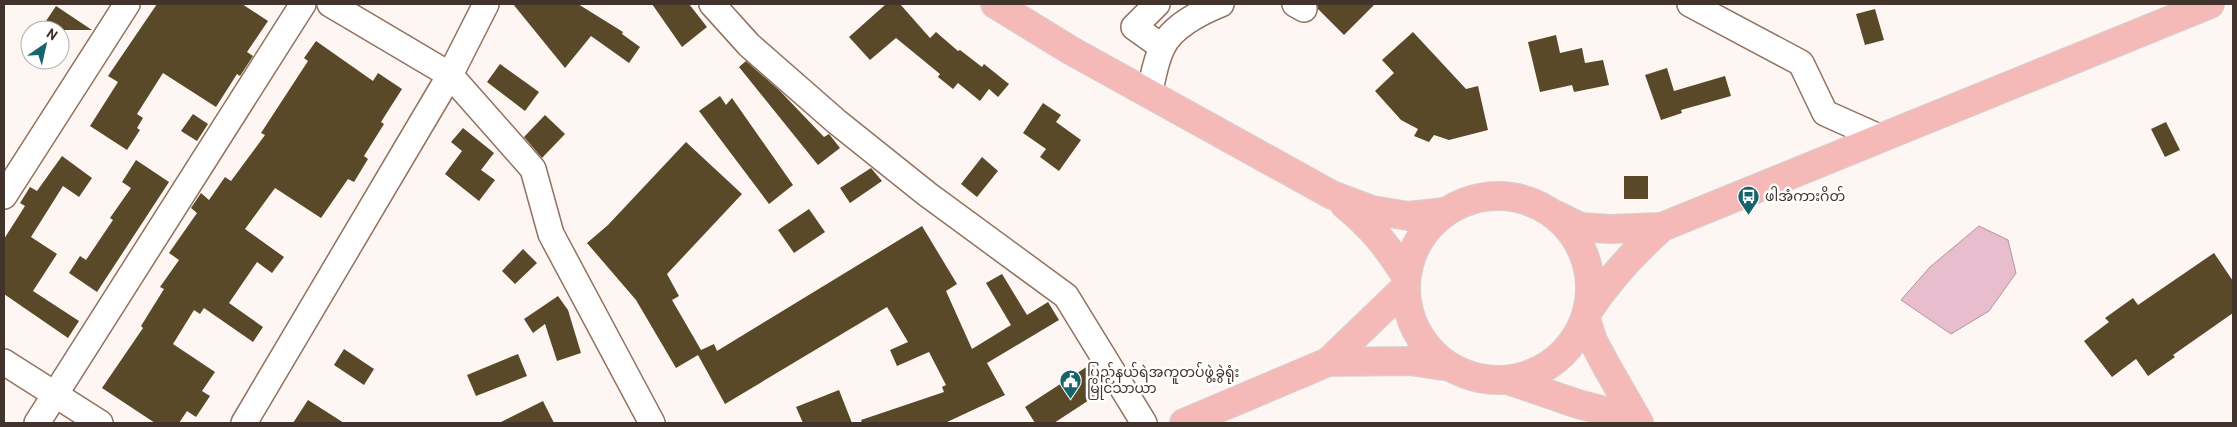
<svg xmlns="http://www.w3.org/2000/svg" width="2237" height="427" viewBox="0 0 2237 427" font-family="Barlow,'Noto Sans Myanmar',sans-serif">
  <style>
    .water { fill: #e8bdcd; stroke: #b6949d }
    .building { fill: #594928 }
    .lines { fill: none; stroke-linecap: round; stroke-linejoin: round }
    .minor-casing { stroke: #91725f; stroke-width: 28 }
    .major-casing { stroke: #d5d2d1; stroke-width: 30 }
    .minor { stroke: #fff; stroke-width: 25 }
    .major { stroke: #f5bab7; stroke-width: 28 }
    .labels { text-anchor: middle; stroke-width: 5; stroke-linejoin: round; paint-order: stroke }
    .poi-label { font-size: 14px; fill: #42342c; stroke: #fff; text-anchor: start }
  </style>
  <rect width="100%" height="100%" fill="#fdf6f2"/>
  <!-- water -->
  <path class="water" d="M1979,226l29,14 8,33 -27,38 -38,23 -50,-34 29,-33z"/>
  <!-- building -->
  <g class="building">
    <path d="M157,4h85l26,17 -21,31 6,4 -13,20 -3,-2 -21,33 -53,-34 -26,41 6,4 -6,10 3,2 -13,20 -37,-24 28,-44 -10,-6z"/>
    <path d="M513,4h65l45,28 -1,2 18,13 -11,16 -38,-27 -26,32z"/>
    <path d="M652,4h37l18,23 -25,20z"/>
    <path d="M886,4h14l30,34 6,-6 22,19 2,-1 22,17 2,-3 25,20 -11,13 -9,-8 -9,12 -22,-18 -5,6 -15,-12 2,-3 -44,-36 -26,22 -21,-23z"/>
    <path d="M1317,4h58l-31,31 -26,-26z"/>
    <path d="M56,6l36,24h-52z"/>
    <path d="M1875,9l9,31 -19,5 -9,-31z"/>
    <path d="M1413,32l53,57 12,-3 10,44 -39,10 -15,-5 -5,7 -15,-6 4,-7 -17,-9 -26,-29 19,-18 -12,-13z"/>
    <path d="M1556,35l4,18 22,-5 3,15 18,-3 6,25 -35,7 -2,-7 -32,7 -12,-50z"/>
    <path d="M316,41l57,40 5,-8 24,16 -21,33 3,2 -20,32 4,3 -14,23 -6,-3 -27,39 -46,-30 -30,41 39,28 -12,16 -15,-11 -28,41 34,24 -10,15 -49,-34 -4,6 -6,-4 -21,34 42,28 -13,19 8,5 -14,21 -9,-6 -8,12h-24l-53,-35 41,-60 -2,-2 23,-37 -4,-2 19,-27 -10,-7 28,-40 -6,-5 10,-15 8,7 16,-23 6,4 34,-46 -4,-2 47,-72 -4,-3z"/>
    <path d="M746,61l34,30 44,46 5,-3 11,14 -22,17 -79,-98z"/>
    <path d="M500,64l39,28 -14,19 -38,-29z"/>
    <path d="M1667,68l7,23 51,-15 6,20 -50,14 1,3 -21,7 -16,-45z"/>
    <path d="M720,96l6,9 6,-7 61,87 -24,19 -70,-93z"/>
    <path d="M1043,103l18,12 -5,7 25,18 -22,31 -19,-14 6,-8 -23,-16z"/>
    <path d="M193,114l15,10 -11,17 -16,-10z"/>
    <path d="M545,115l20,19 -23,24 -18,-21z"/>
    <path d="M2166,122l14,28 -15,7 -14,-28z"/>
    <path d="M463,128l31,25 -13,17 14,10 -16,21 -34,-27 17,-23 -11,-9z"/>
    <path d="M686,142l56,52 -75,80 12,22 -7,4 29,50 13,-6 3,7 205,-125 35,58 -11,7 26,58 39,-24 -25,-42 16,-9 25,41 21,-13 11,18 -72,43 18,32 -60,28h-83l-1,-3 83,-28 -2,-5 4,-2 -17,-33 -32,14 -7,-16 18,-8 -21,-35 -162,97 -27,-49 -22,13 -40,-68 -49,-57 21,-18z"/>
    <path d="M62,156l30,22 -13,19 -16,-11 -32,51 26,17 -24,37 46,30 -11,17 -64,-44v-55l21,-33 -5,-3 10,-16 7,4z"/>
    <path d="M982,157l16,14 -21,26 -16,-13z"/>
    <path d="M136,160l33,22 -72,110 -28,-19 11,-17 6,4 27,-40 -3,-2 21,-30 -9,-6z"/>
    <path d="M871,168l11,13 -32,22 -10,-15z"/>
    <rect x="1624" y="176" width="24" height="23"/>
    <path d="M809,209l16,23 -31,21 -16,-23z"/>
    <path d="M523,249l14,14 -22,21 -13,-13z"/>
    <path d="M2214,253l19,28v32l-60,42 2,2 -27,19 -12,-17 -24,18 -28,-36 25,-19 -4,-4 28,-20 5,7z"/>
    <path d="M558,296l10,14 13,43 -24,8 -12,-37 -12,9 -9,-14z"/>
    <path d="M344,349l30,20 -10,16 -30,-20z"/>
    <path d="M518,354l9,22 -51,20 -9,-21z"/>
    <path d="M1091,364l15,25 -52,34h-19l-10,-16z"/>
    <path d="M839,390l13,33h-49l-7,-16z"/>
    <path d="M308,400l36,23h-51z"/>
    <path d="M543,401l11,22h-55z"/>
  </g>
  <g class="lines">
    <defs>
      <g id="minor">
        <path d="M330,4l120,71 83,94 18,65 101,189"/>
        <path d="M712,4l37,41 88,77 90,72 139,102 78,127"/>
        <path d="M1157,4l-23,23 28,20"/>
        <path d="M1295,4l9,5"/>
        <path d="M1690,4l111,59 24,50 56,25"/>
        <path d="M1149,94c4,-15 6,-32 13,-46 9,-21 39,-36 59,-44"/>
        <path d="M4,196l123,-192"/>
        <path d="M4,362l96,61"/>
        <path d="M37,423l266,-419"/>
        <path d="M244,423l206,-348 36,-71"/>
      </g>
      <g id="major">
        <path d="M995,4l75,46 262,145 40,15 36,6 37,-4"/>
        <circle cx="1498" cy="288" r="92"/>
        <path d="M1345,205c28,23 42,41 61,71"/>
        <path d="M1556,215l24,12 30,2 52,-2"/>
        <path d="M1588,311c21,-32 45,-58 74,-84l548,-223"/>
        <path d="M1586,319l7,22 14,26 32,56"/>
        <path d="M1328,362l82,-1 40,6"/>
        <path d="M1508,380l70,24 58,15"/>
        <path d="M1184,423l144,-61 78,-75"/>
      </g>
    </defs>
    <!-- minor casing -->
    <use href="#minor" class="minor-casing"/>
    <!-- major casing -->
    <use href="#major" class="major-casing"/>
    <!-- minor -->
    <use href="#minor" class="minor"/>
    <!-- major -->
    <use href="#major" class="major"/>
  </g>
  <!-- icons -->
  <defs>
    <symbol id="bus-pin" viewBox="-11 -11 22 30"><path d="M0 17L-7.5 6A9.5 9.5 0 1 1 7.5 6Z" fill="#16646b" stroke="#fff"/><path d="M-5-6H5V4H4V6H2V4H-2V6H-4V4H-5ZM-3.5-4V0h7V-4ZM-3.5 1.2v1.5H-2V1.2ZM2 1.2v1.5H3.5V1.2Z" fill="#fff"/></symbol>
    <symbol id="civic-pin" viewBox="-11 -11 22 30"><path d="M0 17L-7.5 6A9.5 9.5 0 1 1 7.5 6Z" fill="#16646b" stroke="#fff"/><path d="M-.6-6.5H3V-4.5H.6V-3L4-1V1h2V6H-6V1h2V-1L-.6-3ZM-1.2 2.5V6h2.4V2.5Z" fill="#fff"/></symbol>
  </defs>
  <g fill-rule="evenodd">
    <use href="#bus-pin" x="1736" y="184" width="25" height="34"/>
    <use href="#civic-pin" x="1058" y="368" width="25" height="34"/>
  </g>
  <g class="labels">
    <!-- poi labels -->
    <g class="poi-label">
      <text x="1765" y="201">ဖါအံကားဂိတ်</text>
      <text x="1087" y="377">ပြည်နယ်ရဲအကူတပ်ဖွဲ့ခွဲရုံး<tspan x="1087" dy="16">မြိုင်သာယာ</tspan></text>
    </g>
  </g>
  <!-- border -->
  <rect width="2237" height="427" fill="none" stroke="#42342c" stroke-width="10"/>
  <!-- north arrow -->
  <g transform="translate(45 45) rotate(34)"><circle r="24" fill="#ffffff" stroke="#b3aeab"/>
  <path d="M0-4L9 19L0 12L-9 19Z" fill="#16646b"/>
  <text y="-8" font-size="14" font-weight="bold" text-anchor="middle" fill="#42342c">N</text>
  </g>
</svg>
